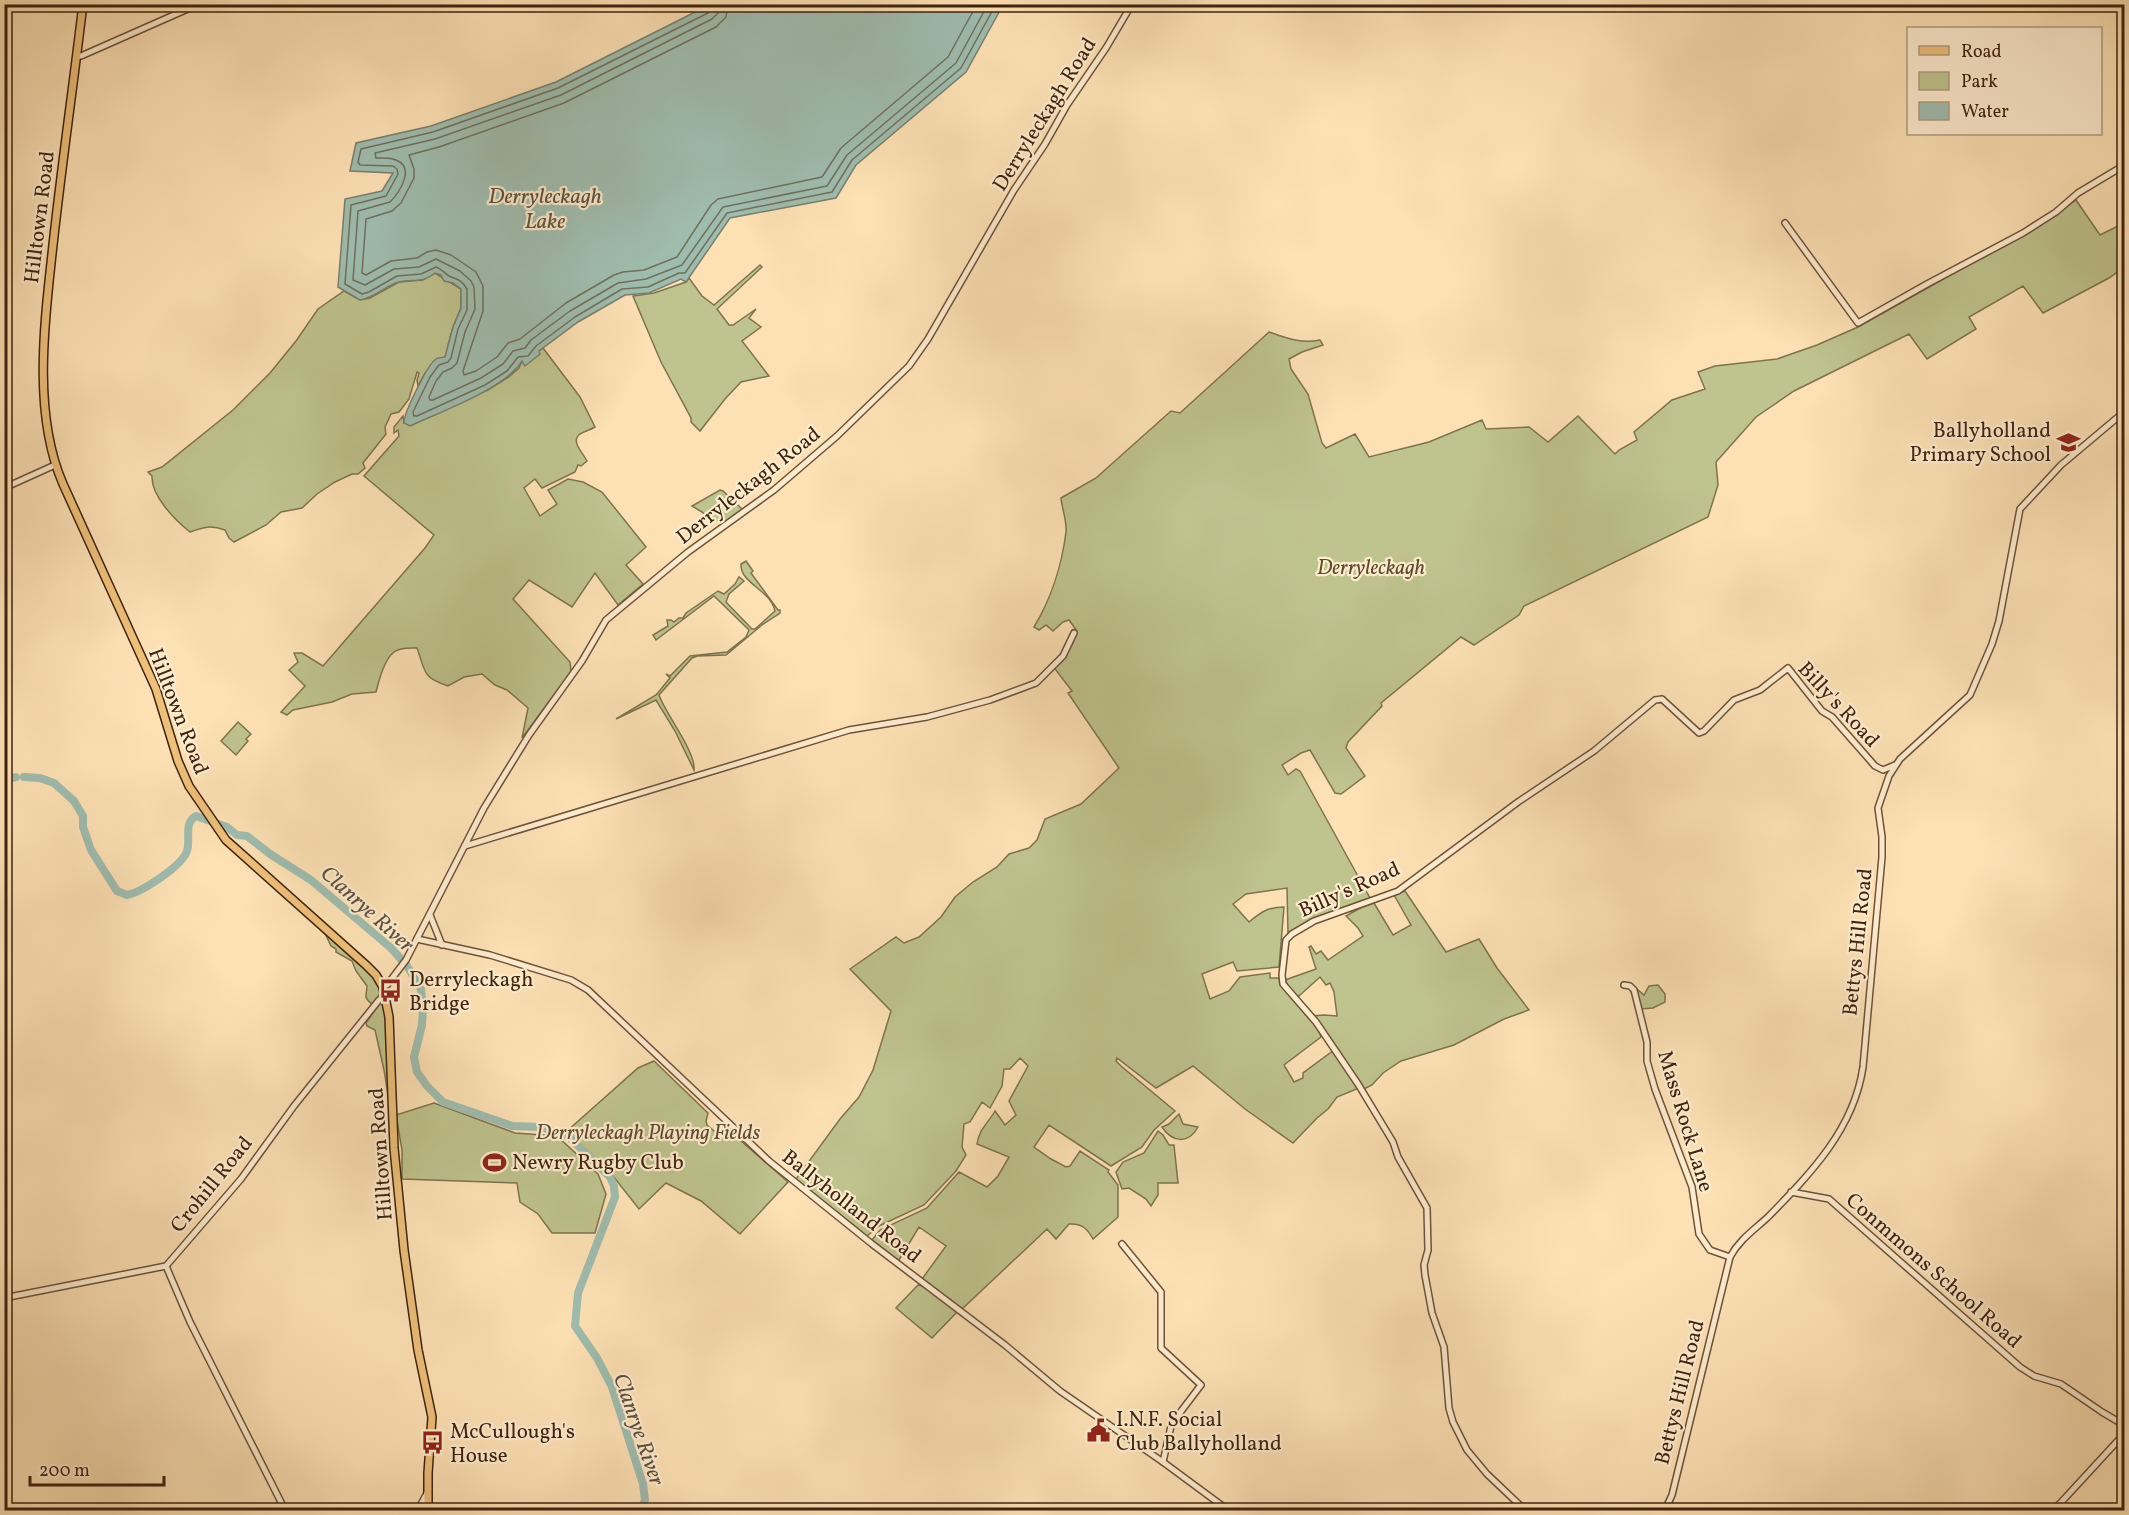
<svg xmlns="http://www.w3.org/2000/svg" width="2129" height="1515" viewBox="0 0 2129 1515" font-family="Vollkorn,serif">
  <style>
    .green { fill: #bfc38e; stroke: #7f734e; stroke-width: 1.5 }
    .water { fill: #9fbdaf; stroke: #797f6f; stroke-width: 1.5 }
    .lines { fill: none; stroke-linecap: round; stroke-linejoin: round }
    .shore { stroke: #6f705e; stroke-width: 1.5 }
    .river { stroke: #9fbdaf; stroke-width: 8 }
    .minor-casing { stroke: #6e5238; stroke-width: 8 }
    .major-casing { stroke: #3f230e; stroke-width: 10 }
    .minor { stroke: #feeccf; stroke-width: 5 }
    .major { stroke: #eec07a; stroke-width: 7 }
    .labels { text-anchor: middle; stroke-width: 4.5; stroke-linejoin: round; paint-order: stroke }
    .street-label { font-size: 21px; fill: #3f230e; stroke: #feeccf }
    .poi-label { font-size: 21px; fill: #3f230e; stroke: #feeccf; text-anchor: start }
    .park-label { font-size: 21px; font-style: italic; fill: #5f4b2e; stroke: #feeccf }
    .water-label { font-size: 22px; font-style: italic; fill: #5c513e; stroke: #feeccf }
  </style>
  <rect width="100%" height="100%" fill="#fde1b5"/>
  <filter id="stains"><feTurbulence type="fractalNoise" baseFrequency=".00333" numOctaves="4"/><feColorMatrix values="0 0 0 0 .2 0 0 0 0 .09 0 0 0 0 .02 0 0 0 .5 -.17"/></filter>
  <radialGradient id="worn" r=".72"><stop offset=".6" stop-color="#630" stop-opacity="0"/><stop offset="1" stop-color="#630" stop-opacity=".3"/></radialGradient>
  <!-- green -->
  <g class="green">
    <path d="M2076,200l24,35 24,-12v44l-15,11 -66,35 -20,-27 -54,31 7,12 -49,30 -18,-25 -115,57 -38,26 -40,45 2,23 -10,32 -184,89 -5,9 -45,30 -13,-8 -80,66 1,3 -34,36 -2,6 19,28 -24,18 -6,-1 -25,-43 -9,3 -19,12 6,10 8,-6 4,2 70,127 -59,21 -23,14 -1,-45 -41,6 -13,10 16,18c12,-10 19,-15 35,-15l-5,60 -42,4 -4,-9 -31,12 8,25 19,-8 11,-14 30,-4v5h9l4,10 36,42 2,7 -37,28 10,17 9,-4v-5l31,-23 25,38 -22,9 -9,12 -11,9 -24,25 -48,-34 -52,-43 -37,22 -39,-30 -1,3 5,5 54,45 -21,19 -12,17 -31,19 -62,-41 -15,22 17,12 15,8 4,-1 10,-15 29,19 -1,2 10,13v32l-25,22c-6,-11 -12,-16 -24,-15l-13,15 -9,-10 -85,80 -40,-30 24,-33 -27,-19 -20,33 -8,-3 -19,-17 8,-10 47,-22 32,-36 28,15 11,-11 11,-19 -32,-13c2,-15 12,-22 18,-33l10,14 11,-10 -7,-14 19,-35 -8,-8 -10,11h-6l-2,17 -12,22 -8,-6 -12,20 -6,2 -2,23 4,8 -10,16 -32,34 -45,21 -12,10 -71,-57 44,-60 19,-22 14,-27 18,-59 -41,-42 46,-32 8,6 15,-6 22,-20 14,-20 18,-15 24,-15 12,-13 20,-6 8,-8 8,-21 36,-15 38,-36 -51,-75 4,-2 -17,-22 -1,-3 12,-13 11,-22 -8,-11 -6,2 -10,9 -7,-6 -7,5 -5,-3c17,-28 28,-63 32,-95 1,-11 -4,-23 -5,-34l35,-20 75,-67 9,2 89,-81c17,6 32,12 51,8l3,5 -21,7 -13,7 2,10 17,25 14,49 4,5 29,-14 14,23 60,-15 53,-22 4,9 43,-2 19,15 30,-26 37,38 4,-4 18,-10 -3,-8 38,-32 33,-11 -7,-17 17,-6 62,-7 40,-14 41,-18 180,-101z"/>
    <path d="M760,265l2,2 -45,42 12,16h4l23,-16 -7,9 12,9 -19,14 27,35 -28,6 -16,17 -25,32 -9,-9v-4l-30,-56 -28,-66 21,-3 32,-11 3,-4 13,18 12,9z"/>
    <path d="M435,273l26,16v19l-8,19 -8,30 -20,16 -7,13 -1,-6 2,-7 -2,-1 -8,27 -10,13 -8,2 -6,13 1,7 -23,29 2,5 -7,6h-6l-17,8 -18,12 -15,14 -21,4 -15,13 -32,17 -5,-4 -4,-8c-14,-5 -21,-3 -35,2 -15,-12 -39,-36 -38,-56l-4,-4 14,-5 71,-57 37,-37 26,-32 22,-32 26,-18 16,9 10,-2 29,-16 24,-2z"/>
    <path d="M543,348l37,49 15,30c-5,3 -10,4 -15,7 -10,7 3,19 7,27l-6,5 -3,-1 -3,7 -33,16 -7,-9 -11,9 16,28 17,-12 -9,-14 20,-11 15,3 19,10 44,55 -20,18 17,19 -25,21 -23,-32 -23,34 -43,-27 -16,19 57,63 1,10 -49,66 6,-30 -21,-18 -12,-5 -13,-11 -18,3 -16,9c-26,-9 -22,-13 -31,-38 -7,0 -17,-1 -23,4 -10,8 -15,28 -18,40l-24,2 -20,8 -39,8 -6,5 -6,-3 24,-26 -16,-16 9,-8 -4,-9h8l21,13 102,-118 9,-13 -70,-59 35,-40 -1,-6 -4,3v-6l9,-11 1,7 84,-33 22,-14 9,-8 3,-7z"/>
    <path d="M720,490l3,1 19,18v3l-17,10 -10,-2 -23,-14z"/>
    <path d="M746,561l7,10 -2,2 27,37h2v3l-18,12 -36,30 -29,1 -5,2 -33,37c7,20 37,57 35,75l-19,-39 -19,-31 -40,19 40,-24 14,-17 -4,-4 4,2 20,-20 37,-4 19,-15 3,-7 -35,-34 -58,44 -3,-5 15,-9 -1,-6h4l3,2 5,-4h4l3,-5 32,-22 6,3 11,-10 4,-7 5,4 -15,13 -3,8 26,27h3l20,-18c-5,-22 -35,-27 -34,-47z"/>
    <path d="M238,722l13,12 -5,5 2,2 -12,14 -15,-14z"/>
    <path d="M1405,891l41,61 33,-13 18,29 32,42 -25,9 -50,26 -53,16 -18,12 -11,12 -8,4 -52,-73 12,-1 13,1 -3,-24 -4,-9 -4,2 -6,-8 -21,19 -6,-2 -8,-14 31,-11 -7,-22 2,-1 5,8 5,-3 7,9 35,-24 -5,-8 -12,-12 16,-9 12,-4 19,32 18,-10 -17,-30z"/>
    <path d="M323,929c15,15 55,43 57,64l-7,12c-11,-9 -6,-9 -6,-19l-11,-15 -4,-10 -16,-9v-3l-5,-3z"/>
    <path d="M1658,985l7,9v8l-12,6 -13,1 -4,-17 2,-2 6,5 5,-9z"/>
    <path d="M380,1003h2l3,3 4,89h-1l-4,-25 -9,-40 -8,-4 -1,-3z"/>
    <path d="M654,1061l54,52 -2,8 1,4 7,6 12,-3 62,54 -48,52 -39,-33 -35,-18 -27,26 -26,-33 -46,-45 71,-63z"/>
    <path d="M434,1103l81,30 42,3 41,38 8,20 -11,39h-43l-14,-19 -18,-12 -3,-19 -115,-4v-29l-6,-35z"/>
    <path d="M1179,1114l4,10 15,3c-10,18 -26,15 -36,0l7,-3z"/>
    <path d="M1158,1131l5,4 6,10h5l4,38h-20v12l-7,11 -5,-7 -17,-11 -7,1 -6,-17 7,-10 21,-9z"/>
    <path d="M918,1285l6,1 33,26 -25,26 -36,-30z"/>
  </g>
  <!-- water -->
  <path class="water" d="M711,4l292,1 -37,67 -110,93 -20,33 -106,20 -44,64 -5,-3 -32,14 -24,2 -47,27 -39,29 1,3 -15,12 -3,-5c-16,27 -82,51 -112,65l-6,-3c-1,-8 23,-58 32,-64 3,-2 6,-1 9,-2l8,-30 8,-19v-19l-8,-6 -9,-2 -3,-6 -6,-2c-11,10 -22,6 -36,9 -13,3 -23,15 -39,18l-22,-13 7,-88 37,-8 11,-18 -43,-2 6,-28 75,-17 125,-44z"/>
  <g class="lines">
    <!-- shore -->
    <g class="shore">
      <path d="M712,4l-4,9 -150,75 -125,44 -72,17 -3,13 2,3 33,1 4,3 1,5 -12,22 -35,9 -6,79 17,10 7,-2 28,-16 24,-2 15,-7c6,2 8,6 13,9 9,4 12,3 18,13v21l-9,19 -7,29 -3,4 -9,3 -9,12 -17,35 1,4h3l68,-31 22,-14 11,-14 10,-1 8,-10 39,-29 47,-28 26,-2 31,-14h6l42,-60 105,-21 20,-32 109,-92 35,-64"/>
      <path d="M719,4l-1,9 -6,6 -151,76 -126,44 -60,14 1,5c6,0 14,-1 20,2 20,8 3,33 -6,42l-32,9 -5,69 12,5 29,-16 25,-2 17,-8 24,12 11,10 3,6 1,22 -10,23 -8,31 -5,5 -9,4 -7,9 -7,16 1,3h3l48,-22 22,-14 10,-13 12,-3 6,-8 39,-29 48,-28 28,-4 36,-14 41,-58 104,-21 20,-31 109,-92 32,-59"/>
      <path d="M728,4l-2,13 -10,10 -152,76 -125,44 -30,8 5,14v9l-13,25 -9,8 -26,8 -4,54 4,2 25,-14 26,-3 10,-6 9,-2 15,5 25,17 7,14v25l-20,60 1,4 12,-4 21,-14 11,-14 12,-4 46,-36 48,-28 9,-3 21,-2 33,-13 34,-52 7,-6 104,-22 19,-29 107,-91 29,-53"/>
    </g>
    <!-- river -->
    <g class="river">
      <path d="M24,777l16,1 14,5 20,18 9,15v11l8,23 26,41 10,4c15,-3 55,-29 60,-44 4,-12 -4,-28 9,-35l31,11 10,8 10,1 23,18 41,26 80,68 16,18 14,23 2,18 -1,18 -8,32 3,15 10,14 16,16 69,24 28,1 28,9 42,41 4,9 1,11 -37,96 -3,33 22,32 15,29 31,97 2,16 -4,10"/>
      <path d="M4,781l12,-4"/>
    </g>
    <defs>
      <g id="minor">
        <path d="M76,56h5l118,-52"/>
        <path d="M1785,223l73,100 69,-39 96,-51 33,-21 22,-19 40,-24 6,-6"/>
        <path d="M4,488l51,-23"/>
        <path d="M465,846l384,-116 78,-13 63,-17 46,-17 27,-27 11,-23"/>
        <path d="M430,915l12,30"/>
        <path d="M417,939l73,16 81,25 17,10 181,171 103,83 133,101 55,46 103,71 65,48"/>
        <path d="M1624,985l6,1 4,4 13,52v19l8,28 37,98 7,47 11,16 20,7"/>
        <path d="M383,987l4,-2 19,-25 78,-152 45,-73 53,-74 24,-41 82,-68 86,-62 63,-54 72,-70 19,-27 86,-149 31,-46 22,-39 39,-57 26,-44"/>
        <path d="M1791,1192l38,7 191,168 14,9 27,8 41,28 22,13"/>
        <path d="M1122,1244l39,48v56l40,37 -19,25 -11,16 -8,36"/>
        <path d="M166,1266l24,56 95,188"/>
        <path d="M4,1298l162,-32 75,-87 53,-73 85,-106 6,-4"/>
        <path d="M418,1510l9,-17"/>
        <path d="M1525,1510l-38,-36 -20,-24 -14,-28 -4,-14 -5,-61 -12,-34 -7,-38 -1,-10 4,-15 -1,-42 -29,-51 -5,-15 -35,-58 -42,-62 -33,-38 -1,-9 4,-35 6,-6 22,-13 84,-30 120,-89 76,-51 61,-51 7,-1 37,34 5,-2 30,-31 26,-10 28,-22 34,43 10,6 43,49 8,4 12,-5"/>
        <path d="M1665,1510l7,-15 58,-238c9,-17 24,-27 38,-40 43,-44 86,-88 95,-150l19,-210v-20l-4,-29 11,-32 11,-17 70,-64 22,-51 7,-23 21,-112 41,-44 63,-53"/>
        <path d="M2054,1510l70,-76"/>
      </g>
      <path id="major" d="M83,4c-10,84 -22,166 -31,250 -8,72 -19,161 11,230l93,205 22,72 11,25 37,54 140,125 10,10 7,12 6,30 5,131 10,102 14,100 14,67 -4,56v37"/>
    </defs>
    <!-- minor casing -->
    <use href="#minor" class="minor-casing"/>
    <!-- major casing -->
    <use href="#major" class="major-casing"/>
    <!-- minor -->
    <use href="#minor" class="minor"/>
    <!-- major -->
    <use href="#major" class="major"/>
  </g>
  <!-- icons -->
  <defs>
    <symbol id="school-bare" viewBox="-9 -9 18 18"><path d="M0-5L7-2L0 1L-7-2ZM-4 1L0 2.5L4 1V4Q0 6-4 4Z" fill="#8f2418" stroke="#feeccf" stroke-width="2.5" paint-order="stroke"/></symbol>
    <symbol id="bus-bare" viewBox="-9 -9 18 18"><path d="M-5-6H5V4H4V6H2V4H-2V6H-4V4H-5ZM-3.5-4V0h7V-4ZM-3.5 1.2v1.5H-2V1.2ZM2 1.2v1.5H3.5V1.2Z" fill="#8f2418" stroke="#feeccf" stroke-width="2.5" paint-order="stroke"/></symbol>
    <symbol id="stadium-bare" viewBox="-9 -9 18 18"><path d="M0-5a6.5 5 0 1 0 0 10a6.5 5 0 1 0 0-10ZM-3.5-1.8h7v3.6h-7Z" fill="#8f2418" stroke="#feeccf" stroke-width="2.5" paint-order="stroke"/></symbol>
    <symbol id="civic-bare" viewBox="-9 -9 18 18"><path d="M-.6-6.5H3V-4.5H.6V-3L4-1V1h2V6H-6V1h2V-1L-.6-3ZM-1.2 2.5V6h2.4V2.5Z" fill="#8f2418" stroke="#feeccf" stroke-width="2.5" paint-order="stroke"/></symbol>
  </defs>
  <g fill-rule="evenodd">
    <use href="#school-bare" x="2052" y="426" width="33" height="33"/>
    <use href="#bus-bare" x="374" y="974" width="33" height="33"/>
    <use href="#stadium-bare" x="478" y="1146" width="33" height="33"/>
    <use href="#civic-bare" x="1082" y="1414" width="33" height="33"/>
    <use href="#bus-bare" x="416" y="1426" width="33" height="33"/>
  </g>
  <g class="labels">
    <!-- street labels -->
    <g class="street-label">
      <text transform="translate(1044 114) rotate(-58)" y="7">Derryleckagh Road</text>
      <text transform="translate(39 217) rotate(-83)" y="7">Hilltown Road</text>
      <text transform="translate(748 485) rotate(-38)" y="7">Derryleckagh Road</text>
      <text transform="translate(1839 704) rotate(47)" y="7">Billy's Road</text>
      <text transform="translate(179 711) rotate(69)" y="7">Hilltown Road</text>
      <text transform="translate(1349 889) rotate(-24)" y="7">Billy's Road</text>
      <text transform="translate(1857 942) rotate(-84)" y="7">Bettys Hill Road</text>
      <text transform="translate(1686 1121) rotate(73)" y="7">Mass Rock Lane</text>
      <text transform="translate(380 1154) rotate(-94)" y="7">Hilltown Road</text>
      <text transform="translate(211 1184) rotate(-51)" y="7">Crohill Road</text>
      <text transform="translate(852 1206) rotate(38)" y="7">Ballyholland Road</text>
      <text transform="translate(1934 1270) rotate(41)" y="7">Conmmons School Road</text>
      <text transform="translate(1679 1392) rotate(-76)" y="7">Bettys Hill Road</text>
    </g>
    <!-- poi labels -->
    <g class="poi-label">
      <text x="2051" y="437" text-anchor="end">Ballyholland<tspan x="2051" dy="24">Primary School</tspan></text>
      <text x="409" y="986">Derryleckagh<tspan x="409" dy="24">Bridge</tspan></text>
      <text x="512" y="1169">Newry Rugby Club</text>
      <text x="1116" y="1426">I.N.F. Social<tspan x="1116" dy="24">Club Ballyholland</tspan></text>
      <text x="450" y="1438">McCullough's<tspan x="450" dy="24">House</tspan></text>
    </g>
    <!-- park labels -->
    <g class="park-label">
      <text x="1371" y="574">Derryleckagh</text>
      <text x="648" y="1139">Derryleckagh Playing Fields</text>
    </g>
    <!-- water labels -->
    <g class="water-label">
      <text x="545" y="203">Derryleckagh<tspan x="545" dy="25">Lake</tspan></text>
      <text transform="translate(368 908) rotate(42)" y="8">Clanrye River</text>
      <text transform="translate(640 1429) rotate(71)" y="8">Clanrye River</text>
    </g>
  </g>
  <!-- margin -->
  <rect width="2129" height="1515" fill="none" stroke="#fde1b5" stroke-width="24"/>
  <rect x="6" y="6" width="2117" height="1503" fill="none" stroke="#3f230e" stroke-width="3"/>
  <rect x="12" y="12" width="2105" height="1491" fill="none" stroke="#3f230e" stroke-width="1.5"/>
  <!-- legend -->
  <rect x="1907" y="27" width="195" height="108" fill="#feeccf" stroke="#b29c82" stroke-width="1.5"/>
  <rect x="1919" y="46" width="30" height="9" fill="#eec07a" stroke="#b29c82" stroke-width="1.5"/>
  <text x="1961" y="57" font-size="18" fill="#3f230e">Road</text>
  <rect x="1919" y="72" width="30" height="18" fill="#bfc38e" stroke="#b29c82" stroke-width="1.5"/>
  <text x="1961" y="87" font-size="18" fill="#3f230e">Park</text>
  <rect x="1919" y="102" width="30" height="18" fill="#9fbdaf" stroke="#b29c82" stroke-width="1.5"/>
  <text x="1961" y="117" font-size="18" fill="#3f230e">Water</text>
  <!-- scale -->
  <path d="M30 1476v9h134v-9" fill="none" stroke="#3f230e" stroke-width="3"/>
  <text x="39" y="1476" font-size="18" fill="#3f230e" stroke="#feeccf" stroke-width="4.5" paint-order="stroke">200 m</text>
  <rect width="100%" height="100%" filter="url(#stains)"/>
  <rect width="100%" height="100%" fill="url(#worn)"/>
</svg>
